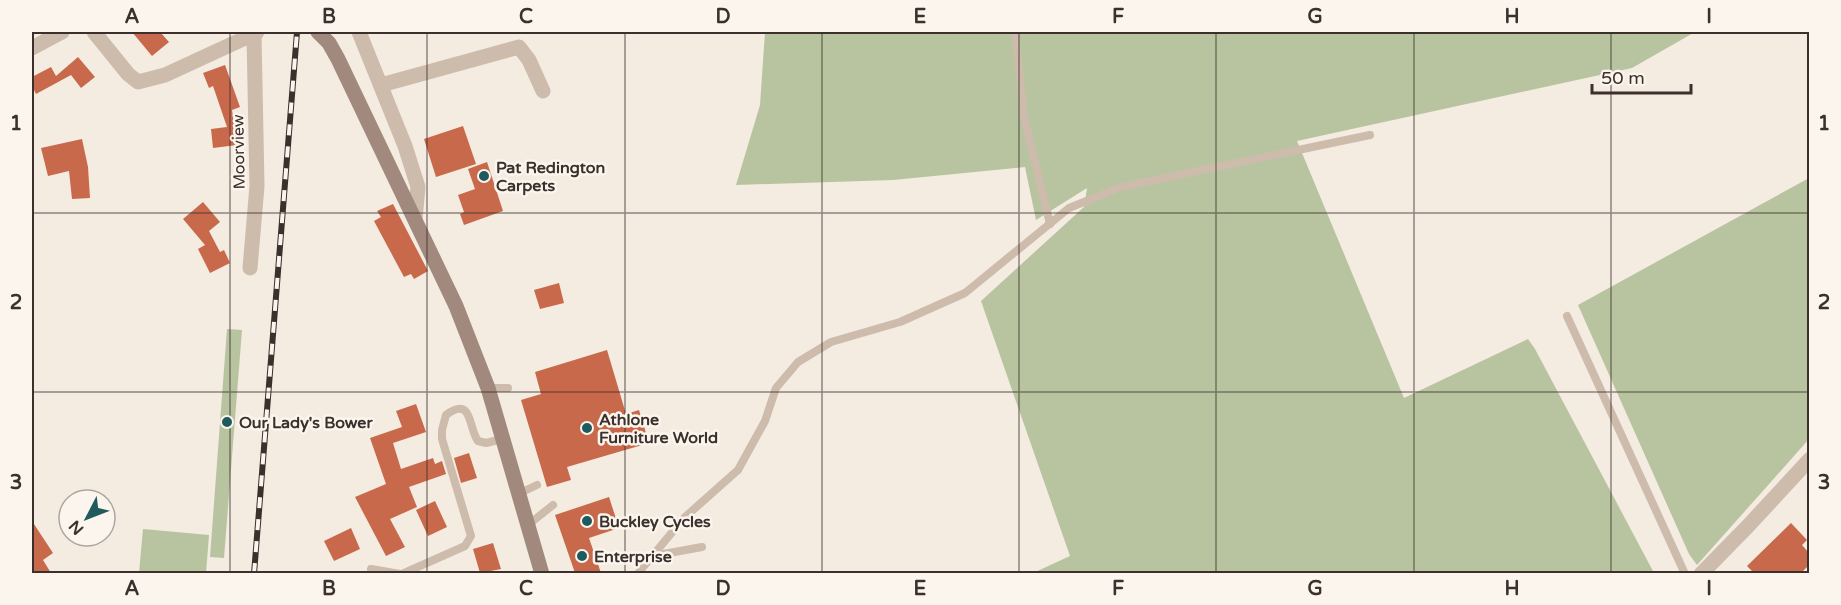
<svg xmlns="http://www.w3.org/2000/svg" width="1841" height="605" viewBox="0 0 1841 605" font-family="'Varela Round',sans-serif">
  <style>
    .green { fill: #b8c4a0 }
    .building { fill: #c8694b }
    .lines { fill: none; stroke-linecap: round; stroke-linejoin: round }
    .service { stroke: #cdbbac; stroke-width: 8 }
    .minor { stroke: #cdbbac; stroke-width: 15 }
    .secondary { stroke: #a18a7d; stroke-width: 15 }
    .rail-casing { stroke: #3b302b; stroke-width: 6 }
    .rail { stroke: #fbf5ee; stroke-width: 4; stroke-dasharray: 11; stroke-linecap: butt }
    .grid { fill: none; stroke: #3b302b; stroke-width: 1.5; stroke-opacity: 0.55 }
    .poi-dot { fill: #1f5a5e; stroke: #fbf5ee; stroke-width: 2 }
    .labels { text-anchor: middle; stroke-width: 5; stroke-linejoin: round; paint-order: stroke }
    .street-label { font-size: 16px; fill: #3b302b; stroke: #fbf5ee }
    .poi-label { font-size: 16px; font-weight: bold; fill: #3b302b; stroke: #fbf5ee; text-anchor: start }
    .neatline { fill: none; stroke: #3b302b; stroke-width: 2 }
    .grid-label { font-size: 20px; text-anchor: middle; font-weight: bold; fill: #3b302b }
  </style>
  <rect width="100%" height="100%" fill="#f4ebe1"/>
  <!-- green -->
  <g class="green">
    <path d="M765,32h930l-63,36 -335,73 107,257 124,-59 7,10 119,224h-621l37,-17 -89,-255 103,-94 3,-19 -51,32 -11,-53 -132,13 -157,5 24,-80z"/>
    <path d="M1809,178v261l-112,126 -8,-11 -111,-249z"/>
    <path d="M227,329l15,1 -18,228 -14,-1z"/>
    <path d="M143,529l66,6 -3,38h-67z"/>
  </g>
  <!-- building -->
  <g class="building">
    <path d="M132,32h28l9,10 -17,14z"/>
    <path d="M78,57l17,20 -14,11 -10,-13 -35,19 -4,-8v-9l19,-10 5,9z"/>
    <path d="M225,65l15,42 -8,3 5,35 -24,3 -2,-19 16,-2 -14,-41 -4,2 -6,-15z"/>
    <path d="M463,126l13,38 -40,13 -12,-38z"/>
    <path d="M82,139l6,28 2,31 -18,1 -3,-28 -21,5 -7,-28z"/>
    <path d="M487,162l16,49 -39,14 -4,-11 4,-2 -6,-17 17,-6 -7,-20z"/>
    <path d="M203,202l17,20 -11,9 11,21 4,-2 6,13 -20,10 -12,-24 7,-4 -22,-26z"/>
    <path d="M393,204l35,67 -14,8 -3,-5 -7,3 -30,-56 7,-4 -4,-6z"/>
    <path d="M559,283l5,20 -24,6 -6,-19z"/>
    <path d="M607,350l19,64 13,-4 10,33 -82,24 4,13 -24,7 -26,-87 20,-6 -6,-22z"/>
    <path d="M416,404l10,28 -33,11 8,26 32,-11 2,6 7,-3 4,13 -37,13 8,20 -27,12 15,28 -19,9 -31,-59 31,-13 -16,-46 32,-11 -6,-16z"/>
    <path d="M469,453l8,25 -16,5 -7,-25z"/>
    <path d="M609,497l10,31 -30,10 12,35h-26l-20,-58z"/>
    <path d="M435,501l12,26 -19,9 -12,-26z"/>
    <path d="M32,521l21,32 -10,7 8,13h-19z"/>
    <path d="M1791,523l16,17 -5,5 7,8v12l-8,8h-47l-7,-7z"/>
    <path d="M351,528l9,21 -26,12 -10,-20z"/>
    <path d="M493,543l8,26 -21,4 -7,-24z"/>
  </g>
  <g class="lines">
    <!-- service -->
    <g class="service">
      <path d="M1015,32l9,84 26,108"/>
      <path d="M1567,316l118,258"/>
      <path d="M488,388h20"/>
      <path d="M520,493l17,-8"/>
      <path d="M528,525l25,-20"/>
      <path d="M652,560l6,-5 44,-8"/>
      <path d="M371,569l29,5"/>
      <path d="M639,572l45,-54 54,-48 27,-49 11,-33 22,-26 33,-20 69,-20 65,-29 104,-85 52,-21 249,-52"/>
      <path d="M402,574l63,-28 6,-10 -29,-97v-9l4,-15c27,-20 22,13 32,26l8,2 16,-4"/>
    </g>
    <!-- minor -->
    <g class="minor">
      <path d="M94,32l34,42 10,8 27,-7 78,-36 11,-3"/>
      <path d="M359,32l46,114 13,41 -3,32"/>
      <path d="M32,48l30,-16"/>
      <path d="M381,85l138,-38 10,13 14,31"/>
      <path d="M250,268l7,-82 -3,-150 3,-4"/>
      <path d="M1701,574l47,-48 62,-67"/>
    </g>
    <!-- secondary -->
    <path class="secondary" d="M318,32l11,11 9,16 118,247 32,82 54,186"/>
    <defs>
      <path id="rail" d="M254,574l43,-542"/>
    </defs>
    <!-- rail casing -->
    <use href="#rail" class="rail-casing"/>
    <!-- rail -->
    <use href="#rail" class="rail"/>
  </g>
  <!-- grid -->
  <path class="grid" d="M230,32v542M427,32v542M625,32v542M822,32v542M1019,32v542M1216,32v542M1414,32v542M1611,32v542M32,213h1778M32,392h1778"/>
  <!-- markers -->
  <g class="poi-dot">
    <circle cx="484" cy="176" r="6"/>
    <circle cx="227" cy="422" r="6"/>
    <circle cx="587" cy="428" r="6"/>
    <circle cx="587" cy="521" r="6"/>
    <circle cx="582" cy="556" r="6"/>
  </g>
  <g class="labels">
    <!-- street labels -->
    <g class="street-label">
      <text transform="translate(238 152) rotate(-91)" y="6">Moorview</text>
    </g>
    <!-- poi labels -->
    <g class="poi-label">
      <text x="496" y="173">Pat Redington<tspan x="496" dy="18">Carpets</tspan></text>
      <text x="599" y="425">Athlone<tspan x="599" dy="18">Furniture World</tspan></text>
      <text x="239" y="428">Our Lady's Bower</text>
      <text x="599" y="527">Buckley Cycles</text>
      <text x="594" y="562">Enterprise</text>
    </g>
  </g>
  <!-- border -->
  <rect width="1841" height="605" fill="none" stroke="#fbf5ee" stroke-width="66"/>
  <!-- north arrow -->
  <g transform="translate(87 518) rotate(228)"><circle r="28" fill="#fbf5ee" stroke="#aea6a0" stroke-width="1.5"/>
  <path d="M0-4.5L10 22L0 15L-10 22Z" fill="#1f5a5e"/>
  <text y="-9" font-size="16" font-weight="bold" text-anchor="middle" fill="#3b302b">N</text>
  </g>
  <!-- scale -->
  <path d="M1592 84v9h99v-9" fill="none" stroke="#3b302b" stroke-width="3"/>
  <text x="1601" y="84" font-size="18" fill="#3b302b" stroke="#fbf5ee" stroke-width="4.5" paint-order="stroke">50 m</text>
  <rect x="33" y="33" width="1775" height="539" class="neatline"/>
  <g class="grid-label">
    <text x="132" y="23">A</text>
    <text x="329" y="23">B</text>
    <text x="526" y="23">C</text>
    <text x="723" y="23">D</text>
    <text x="920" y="23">E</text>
    <text x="1118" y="23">F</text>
    <text x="1315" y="23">G</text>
    <text x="1512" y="23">H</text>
    <text x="1709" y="23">I</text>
    <text x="16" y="130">1</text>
    <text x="1824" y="130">1</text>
    <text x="16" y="309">2</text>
    <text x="1824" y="309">2</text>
    <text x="16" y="489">3</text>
    <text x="1824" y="489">3</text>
    <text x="132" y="595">A</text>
    <text x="329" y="595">B</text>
    <text x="526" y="595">C</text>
    <text x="723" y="595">D</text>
    <text x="920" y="595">E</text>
    <text x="1118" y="595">F</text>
    <text x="1315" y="595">G</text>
    <text x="1512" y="595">H</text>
    <text x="1709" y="595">I</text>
  </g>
</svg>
